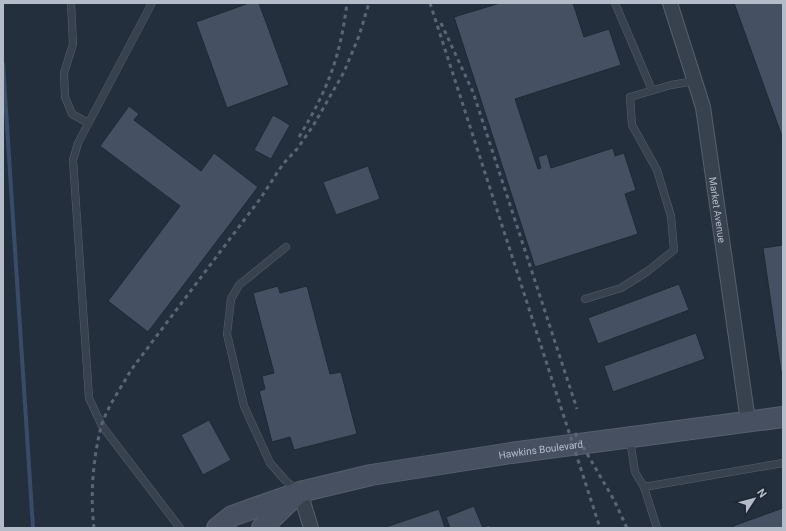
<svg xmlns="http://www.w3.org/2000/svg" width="786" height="531" viewBox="0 0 786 531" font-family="Roboto,sans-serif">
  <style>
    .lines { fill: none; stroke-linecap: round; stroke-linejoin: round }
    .stream { stroke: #394c67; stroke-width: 4 }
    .building { fill: #455162; stroke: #1f2835 }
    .service-casing { stroke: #565f6c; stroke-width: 8 }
    .minor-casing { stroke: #565f6c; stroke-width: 16 }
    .secondary-casing { stroke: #565f6c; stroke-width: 22 }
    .service { stroke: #38414e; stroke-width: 7 }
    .minor { stroke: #38414e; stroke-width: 14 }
    .secondary { stroke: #465061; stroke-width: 20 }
    .rail { stroke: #5a6575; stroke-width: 3; stroke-dasharray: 4 4; stroke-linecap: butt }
    .labels { text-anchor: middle; stroke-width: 3; stroke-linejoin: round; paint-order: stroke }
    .street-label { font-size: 10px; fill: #b4bcc9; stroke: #1d2633 }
  </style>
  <rect width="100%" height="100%" fill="#242f3e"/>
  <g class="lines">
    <!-- stream -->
    <path class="stream" d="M3,64l30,464"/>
  </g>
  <!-- building -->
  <g class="building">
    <path d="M249,3h10l30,82 -62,23 -31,-86z"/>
    <path d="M500,3h73l11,34 25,-8 12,36 -106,34 23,70 3,-1 -3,-11 9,-3 4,14 62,-20 2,8 9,-3 12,37 -11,4 13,40 -103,33 -81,-250z"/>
    <path d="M734,3h49v136z"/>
    <path d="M129,106l10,8 -5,6 67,51 13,-18 44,34 -110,145 -40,-31 72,-95 -80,-60z"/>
    <path d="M273,115l17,10 -19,34 -17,-9z"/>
    <path d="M368,166l12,33 -44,16 -13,-33z"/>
    <path d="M783,245v127h-2l-18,-124z"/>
    <path d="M679,284l10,26 -91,34 -10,-26z"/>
    <path d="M278,286l2,7 27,-7 23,88 11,-2 16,62 -63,16 -4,-13 -18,5 -13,-51 6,-2 -3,-13 12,-3 -21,-80z"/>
    <path d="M696,333l9,26 -92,33 -9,-26z"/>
    <path d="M209,420l22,40 -28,15 -22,-40z"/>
    <path d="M474,506l9,22 6,-3 2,3h-41l-4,-11z"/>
    <path d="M783,508v20h-49l-1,-2z"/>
    <path d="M439,509l6,19h-62z"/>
  </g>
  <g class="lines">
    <defs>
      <g id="service">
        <path d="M71,3l2,41 -9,29 1,24 7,17 16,9"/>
        <path d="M152,3l-74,140 -5,17 16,238 13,28 78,102"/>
        <path d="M615,3l37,87"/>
        <path d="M286,247l-47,38 -8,14 -4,35 17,72 26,57 15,17 13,11"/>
        <path d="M585,299l36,-11 27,-17 26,-21 -3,-34 -14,-46 -25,-45 -2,-28 41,-12 24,-4"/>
        <path d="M630,440l5,32 9,15"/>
        <path d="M657,528l-13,-41 139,-24"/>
      </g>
      <g id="minor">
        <path id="s1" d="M670,3l33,104 45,314"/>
        <path d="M300,492l11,36"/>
      </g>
      <g id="secondary">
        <path id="s2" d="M217,528l15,-12 68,-24 71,-17 140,-22 272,-36"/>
        <path d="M262,528l33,-32"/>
      </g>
    </defs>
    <!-- service casing -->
    <use href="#service" class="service-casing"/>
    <!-- minor casing -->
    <use href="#minor" class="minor-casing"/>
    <!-- secondary casing -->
    <use href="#secondary" class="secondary-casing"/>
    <!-- service -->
    <use href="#service" class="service"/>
    <!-- minor -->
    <use href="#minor" class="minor"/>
    <!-- secondary -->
    <use href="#secondary" class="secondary"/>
    <!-- rail -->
    <g class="rail">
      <path d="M430,3l170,525"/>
      <path d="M441,23l32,69 104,317"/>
      <path d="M299,137c29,-48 41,-79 48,-134"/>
      <path d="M575,433l39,67 13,28"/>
      <path d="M94,528c-4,-33 -1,-69 7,-101 6,-20 20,-39 30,-57l129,-171 23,-35 14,-15 16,-23 31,-54 15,-36 10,-33"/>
    </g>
  </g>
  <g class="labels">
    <!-- street labels -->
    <g class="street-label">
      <text dy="4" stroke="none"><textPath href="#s1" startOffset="213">Market Avenue</textPath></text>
      <text dy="4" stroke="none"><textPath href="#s2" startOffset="336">Hawkins Boulevard</textPath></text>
    </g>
  </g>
  <!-- border -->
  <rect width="786" height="531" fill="none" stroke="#b4bcc9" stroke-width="8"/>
  <!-- north arrow -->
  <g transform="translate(754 499) rotate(54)" stroke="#1d2633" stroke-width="3" paint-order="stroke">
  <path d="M0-3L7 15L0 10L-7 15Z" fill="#b4bcc9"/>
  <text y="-6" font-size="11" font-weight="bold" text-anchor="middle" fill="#b4bcc9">N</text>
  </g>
</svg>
